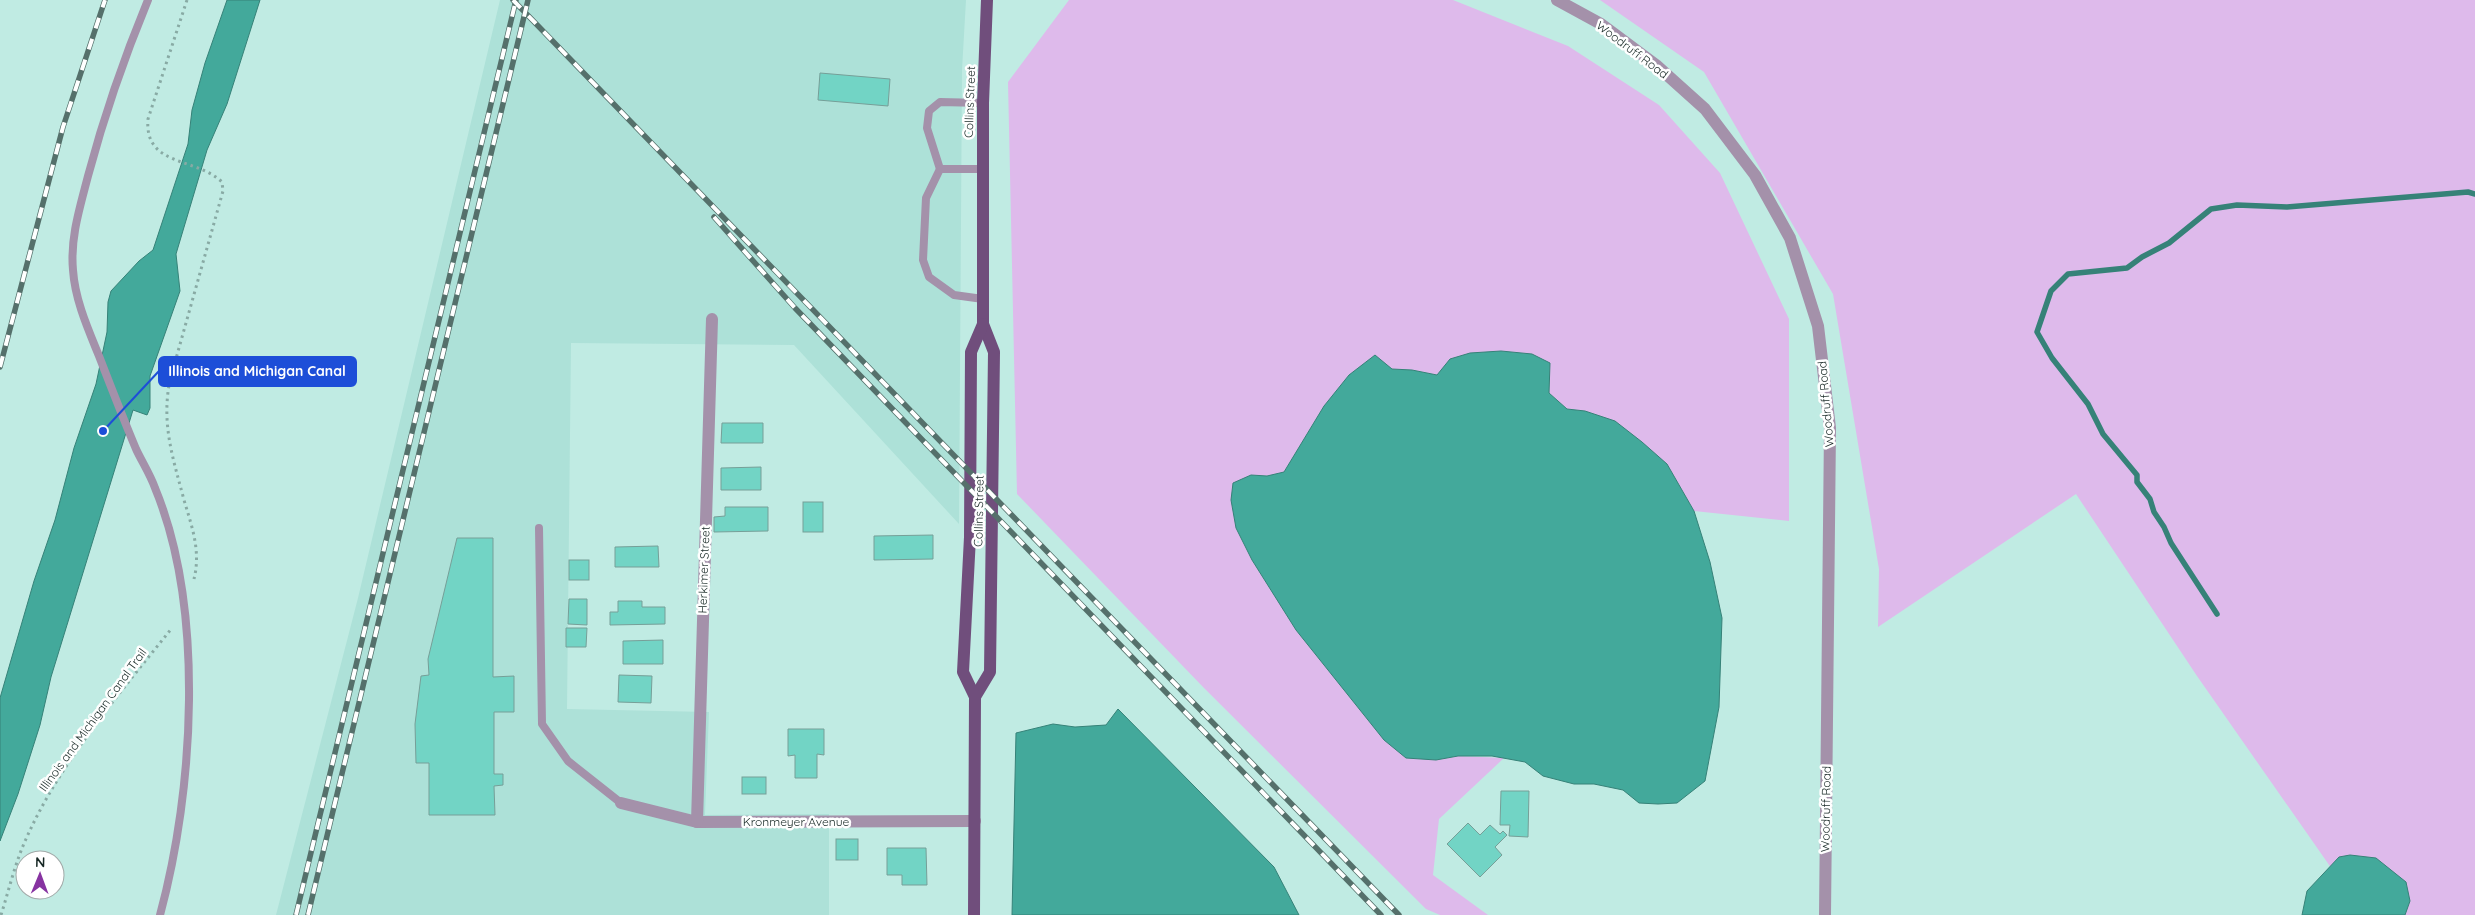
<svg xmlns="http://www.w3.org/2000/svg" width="2475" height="915" viewBox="0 0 2475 915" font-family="Quicksand,sans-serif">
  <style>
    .built { fill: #ade1d8 }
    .green { fill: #debaeb }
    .water { fill: #43a99b; stroke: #368278 }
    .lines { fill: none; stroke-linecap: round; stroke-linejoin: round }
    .stream { stroke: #368278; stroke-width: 5.5 }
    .building { fill: #72d4c5; stroke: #769f98 }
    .path { stroke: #88aaa4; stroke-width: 3; stroke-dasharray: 2.5 4; stroke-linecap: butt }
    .lane { stroke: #a491aa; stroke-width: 8 }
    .street { stroke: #a491aa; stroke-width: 12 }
    .primary { stroke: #704e7c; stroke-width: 12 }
    .rail-casing { stroke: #55706b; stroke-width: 5.5 }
    .rail { stroke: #fff; stroke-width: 4; stroke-dasharray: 11; stroke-linecap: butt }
    .labels { text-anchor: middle; stroke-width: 5; stroke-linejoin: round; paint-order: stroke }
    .street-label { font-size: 12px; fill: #172825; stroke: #fff }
    .leader { fill: none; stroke: #1d4ed8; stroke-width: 2 }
    .callout-dot { fill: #1d4ed8; stroke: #fff; stroke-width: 2 }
    .callout { fill: #1d4ed8; stroke: #1d4ed8; stroke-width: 2 }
    .callout-label { font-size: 14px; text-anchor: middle; font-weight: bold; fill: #fff }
  </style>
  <rect width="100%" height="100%" fill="#c0ebe3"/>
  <!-- built -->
  <path class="built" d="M500,0h466l-4,70 -3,454 -165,-179 -223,-2 -4,366 142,3 -4,103 124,-1v101h-553l82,-317z"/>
  <!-- green -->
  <g class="green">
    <path d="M1069,0h384l115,46 91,59 61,68 69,146v202l-95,-10 -27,-47 -82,-53 -18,-2 -18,-16 1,-30 -112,12 -26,-5 -20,-1 -68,37 -40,66 -17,4 -16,-1 -15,53 16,32 44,70 88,110 52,20 22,-4 46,2 -65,61 -6,56 55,40h-48l-14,-6 -222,-221 -187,-194 -9,-412z"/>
    <path d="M1600,0h875v915h-111l-167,-239 -121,-182 -198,133 1,-58 -46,-275 -129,-222z"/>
  </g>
  <!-- water -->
  <g class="water">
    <path d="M227,0h33l-33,104 -20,46 -31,104 4,37 -30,85v32l-3,7 -14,-5 -82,267 -11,48 -22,69 -18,47v-143l34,-117 21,-61 19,-72 22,-64 11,-52 1,-30 3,-11 28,-30 14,-11 35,-106 4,-34 13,-47z"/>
    <path d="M1501,351l31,3 18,9 -1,30 18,16 18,2 30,10 27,21 25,22 27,47 16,51 12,56 -3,89 -14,74 -28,22 -19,1 -19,-1 -16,-13 -29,-6h-20l-31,-8 -18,-14 -33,-6h-34l-22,4 -30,-2 -22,-18 -88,-110 -44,-70 -16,-32 -5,-28 2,-17 18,-8 16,1 17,-4 40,-66 25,-31 26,-20 17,14 20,1 25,5 13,-16 20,-6z"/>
    <path d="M1118,709l156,158 25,48h-287l4,-182 37,-9 22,3 31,-2z"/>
    <path d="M2350,855l26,3 30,24 4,19 -5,14h-103l5,-24 32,-34z"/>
  </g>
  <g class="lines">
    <!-- stream -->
    <path class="stream" d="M2217,614l-46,-71 -7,-16 -10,-15 -4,-13 -13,-17v-7l-34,-41 -15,-30 -36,-46 -15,-26 14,-41 17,-17 59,-6 15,-11 27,-14 42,-34 26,-4 50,2 181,-15 7,2"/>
  </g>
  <!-- building -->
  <g class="building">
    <path d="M820,73l70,6 -2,27 -70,-6z"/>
    <path d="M722,423h41v20h-42z"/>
    <path d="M761,467v23h-40v-22z"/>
    <rect x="803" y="502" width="20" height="30"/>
    <path d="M725,507h43v24l-54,1v-15l11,-1z"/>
    <path d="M933,535v24l-59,1v-24z"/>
    <path d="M457,538h36v139l21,-1v36h-20v62h9v11l-9,1 1,29h-66v-52h-13l-1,-39 6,-48 8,-1 -1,-16z"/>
    <path d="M658,546l1,21h-44v-20z"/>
    <rect x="569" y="560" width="20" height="20"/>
    <path d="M569,599h18v26l-19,-1z"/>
    <path d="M618,601h24v6h23v17l-55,1v-13h8z"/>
    <path d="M566,628h21l-1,19h-20z"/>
    <path d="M663,640v24h-40v-23z"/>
    <path d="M619,675l33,1 -1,27 -33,-1z"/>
    <path d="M788,729h36v26l-7,-1v24h-22v-23l-7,1z"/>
    <rect x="742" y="777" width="24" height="17"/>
    <path d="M1501,791h28l-1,46 -19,-1 1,-11h-10z"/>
    <path d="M1468,823l12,12 10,-10 10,9 3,-3 4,4 -12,12 7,8 -22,22 -33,-33z"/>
    <rect x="836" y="839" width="22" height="21"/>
    <path d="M887,848h39l1,37h-25v-10h-15z"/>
  </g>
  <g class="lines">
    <!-- path -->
    <g class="path">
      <path d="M187,0l-39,119c-4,48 48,38 74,63l1,9 -53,189c-9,44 3,78 14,120 8,27 17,51 10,79"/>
      <path d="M1,915c8,-25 14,-52 25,-76 34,-77 94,-146 146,-211"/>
    </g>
    <!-- lane -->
    <g class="lane">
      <path d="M148,0c-24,58 -44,116 -60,176 -8,31 -18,62 -15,94 2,30 15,59 26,86 12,31 24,62 37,93 6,13 14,25 19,39 50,121 39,302 5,427"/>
      <path d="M940,169l-13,-41 2,-17 11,-9 43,1"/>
      <path d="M982,169h-42l-14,29 -3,62 6,17 25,18 29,4"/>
      <path d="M539,528l3,196 26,37 53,42"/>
    </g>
    <!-- street -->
    <g class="street">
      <path d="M1557,0l44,24 55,41 49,44 50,66 35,63 28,88 12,102 -5,487"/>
      <path d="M621,803l76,19 278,-1"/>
      <path d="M697,822l15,-503"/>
    </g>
    <!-- primary -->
    <g class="primary">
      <path d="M975,697l15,-25 4,-320 -11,-28v-221l4,-103"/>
      <path d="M974,915l1,-218 -12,-25 7,-135 1,-185 12,-28"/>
    </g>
    <defs>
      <g id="rail">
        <path d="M513,0l886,915"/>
        <path d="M714,217l81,91 586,607"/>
        <path d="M0,367l63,-240 42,-127"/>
        <path d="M296,915l220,-915"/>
        <path d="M308,915l220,-915"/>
      </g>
    </defs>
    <!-- rail casing -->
    <use href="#rail" class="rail-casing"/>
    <!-- rail -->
    <use href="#rail" class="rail"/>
  </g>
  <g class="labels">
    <!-- street labels -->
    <g class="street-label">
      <text transform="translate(1632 50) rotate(37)" y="4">Woodruff Road</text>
      <text transform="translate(970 102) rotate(-88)" y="4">Collins Street</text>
      <text transform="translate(1826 404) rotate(-95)" y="4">Woodruff Road</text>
      <text transform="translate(979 511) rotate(-89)" y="4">Collins Street</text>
      <text transform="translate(704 570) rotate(-88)" y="4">Herkimer Street</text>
      <text transform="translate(93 720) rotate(-54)" y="4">Illinois and Michigan Canal Trail</text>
      <text transform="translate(1826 809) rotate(-89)" y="4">Woodruff Road</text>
      <text x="796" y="826">Kronmeyer Avenue</text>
    </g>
  </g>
  <!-- callouts -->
  <path class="leader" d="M103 431L159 371"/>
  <circle class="callout-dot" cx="103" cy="431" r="5"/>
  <rect class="callout" x="159" y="357" width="197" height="29" rx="5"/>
  <g class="callout-label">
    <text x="257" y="376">Illinois and Michigan Canal</text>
  </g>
  <!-- north arrow -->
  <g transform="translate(40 875) rotate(1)"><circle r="24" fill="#ffffff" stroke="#a2a9a8"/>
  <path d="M0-4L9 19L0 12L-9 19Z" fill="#8733a1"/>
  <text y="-8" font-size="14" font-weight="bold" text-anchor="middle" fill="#172825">N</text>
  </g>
</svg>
